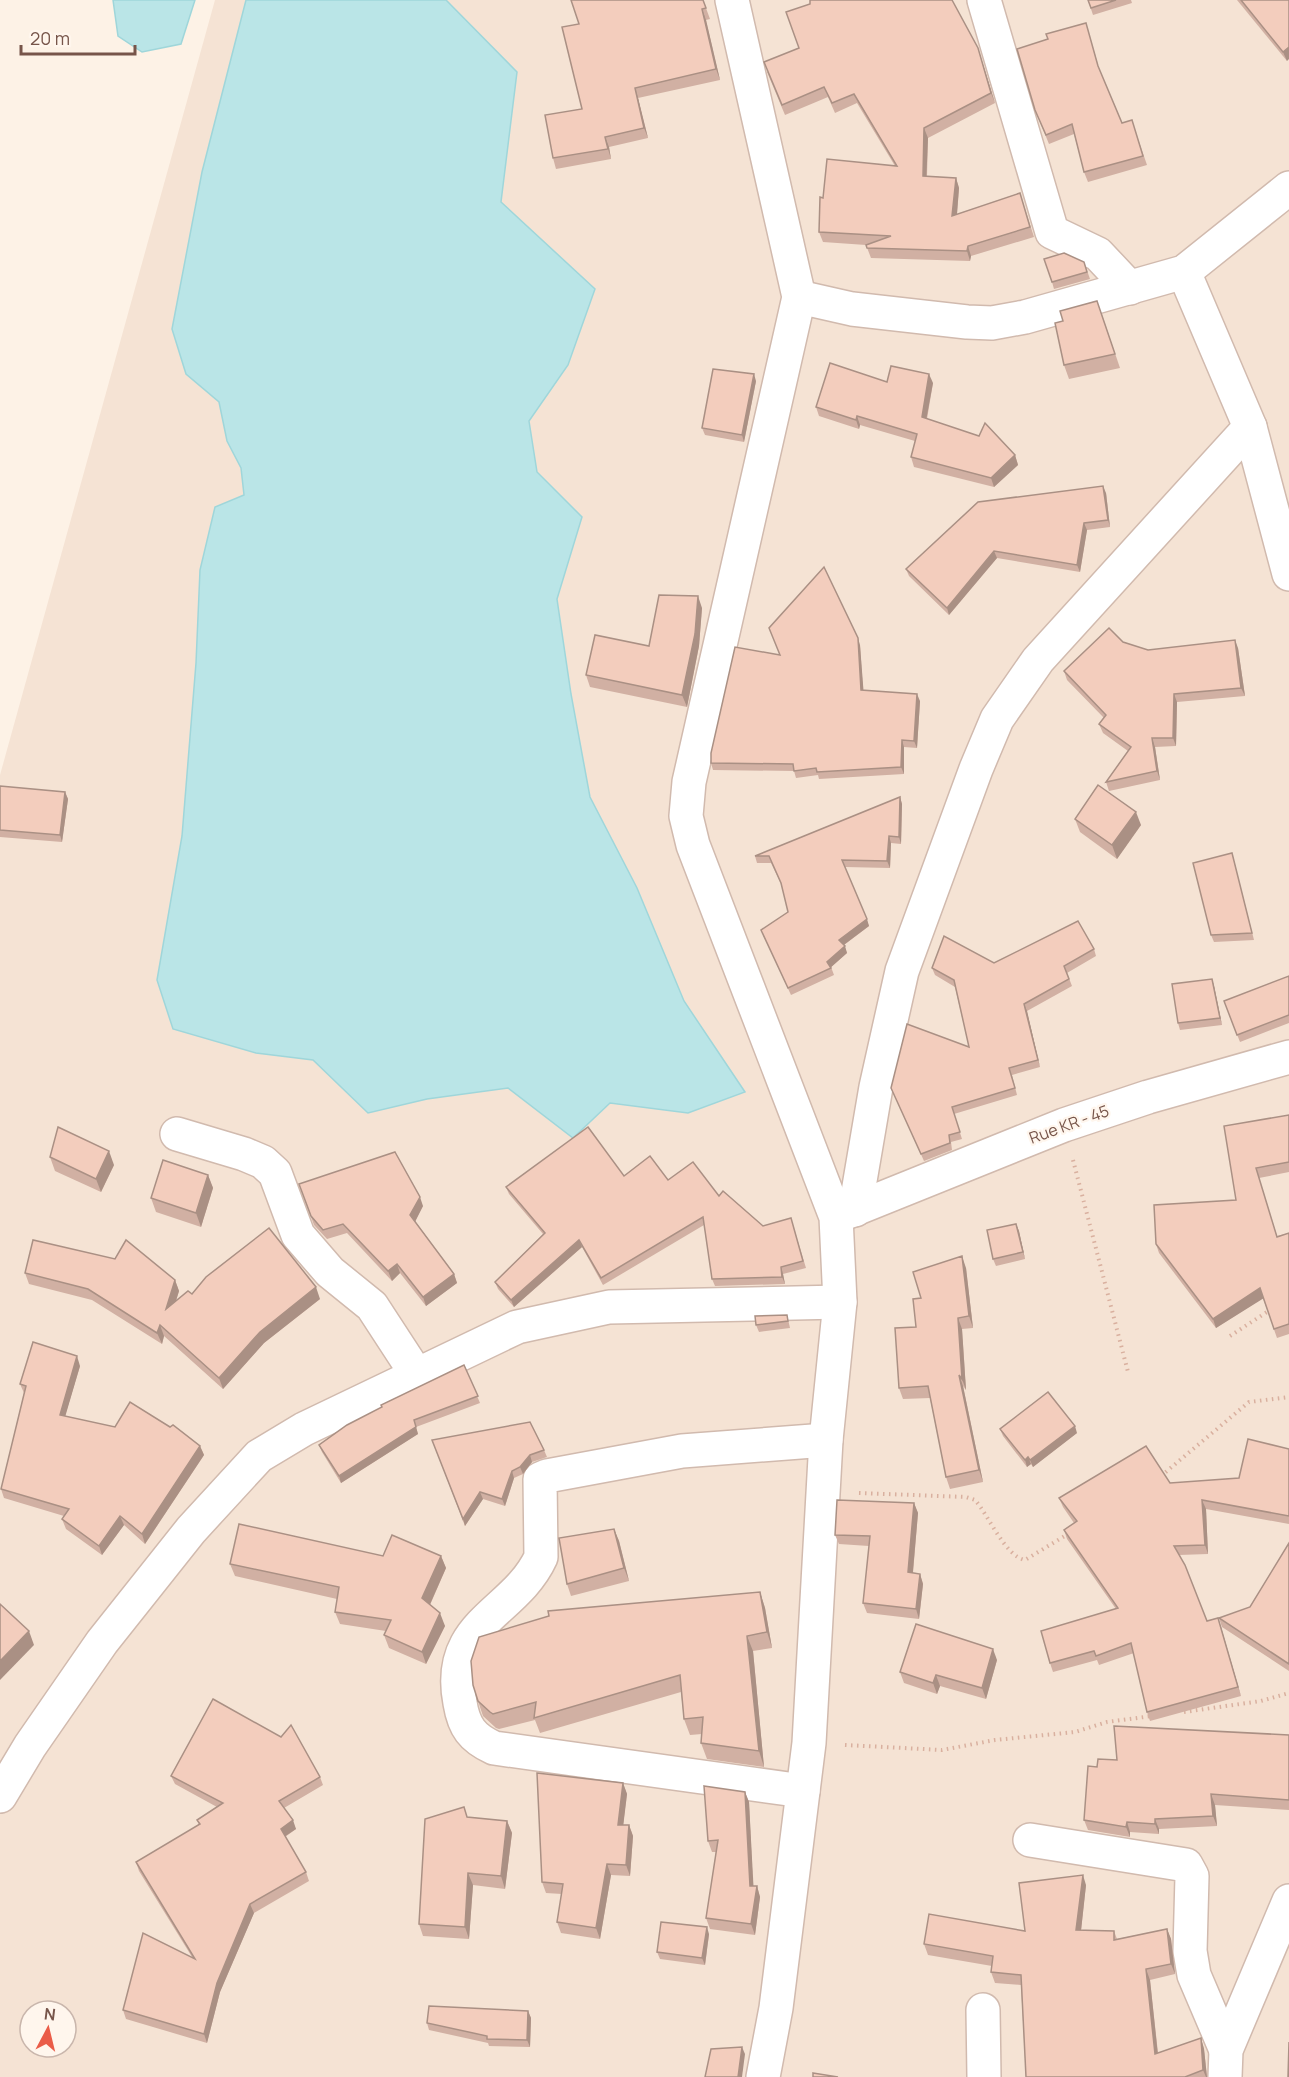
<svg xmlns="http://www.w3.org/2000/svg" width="1289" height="2077" viewBox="0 0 1289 2077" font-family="Manrope,sans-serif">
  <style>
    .residential { fill: #f5e3d4; fill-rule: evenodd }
    .water { fill: #bae5e7; stroke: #9fd6da; stroke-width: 1.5 }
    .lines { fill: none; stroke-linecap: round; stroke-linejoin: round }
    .street-casing { stroke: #d1baae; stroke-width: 36 }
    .path { stroke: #d9b09f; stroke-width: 4; stroke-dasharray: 1.5 4.5; stroke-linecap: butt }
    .street { stroke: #fff; stroke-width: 33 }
    .wall { fill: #d1b0a3 }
    .shaded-wall { fill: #aa9084 }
    .building { fill: #f3cdbd; stroke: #aa9084; stroke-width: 1.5 }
    .labels { text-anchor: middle; stroke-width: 4.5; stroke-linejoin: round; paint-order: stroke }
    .street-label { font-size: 16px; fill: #77554a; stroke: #fff6ed }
  </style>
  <rect width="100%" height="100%" fill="#fdf2e6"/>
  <!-- residential -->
  <path class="residential" d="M215,0h1074v2077h-1289v-1302zM30,2011h36v36h-36z"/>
  <!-- water -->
  <g class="water">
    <path d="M113,0h82l-14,44 -39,8 -24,-16z"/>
    <path d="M246,0h200l71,72 -16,130 94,87 -27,76 -39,56 8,51 45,45 -25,82 14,95 19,103 47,91 47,113 61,91 -57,21 -78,-10 -37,35 -65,-50 -81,11 -59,14 -55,-53 -57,-7 -83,-24 -16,-49 25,-144 14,-173 4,-93 15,-63 29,-12 -3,-27 -14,-27 -8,-39 -33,-28 -14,-45 30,-157z"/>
  </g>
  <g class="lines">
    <defs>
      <g id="street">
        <path d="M732,0l67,297 -110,485 -3,34 7,29 143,372 4,85 -14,138 -17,303 -33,265 -13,69"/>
        <path d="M984,0l68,232 46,22 32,34"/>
        <path d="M1184,272l66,155 39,147"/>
        <path d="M799,297l53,12 115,13 25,1 33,-6 159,-45 105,-84"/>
        <path d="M177,1134l67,20 19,8 12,11 23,62 32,37 42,34 45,69"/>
        <path d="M855,1210l21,-123 26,-116 74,-202 21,-50 41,-59 212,-233"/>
        <path d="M838,1216l226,-91 84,-28 141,-40"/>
        <path d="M803,1791l-309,-43c-22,-10 -30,-21 -34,-45 -16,-81 55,-89 81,-146l-1,-78 7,-3 135,-25 144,-11"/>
        <path d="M0,1796l30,-50 72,-104 89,-112 68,-74 45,-27 213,-102 92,-20 231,-5"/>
        <path d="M1030,1840l156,25 6,11 -2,75 4,24 32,75"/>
        <path d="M983,2010l1,67"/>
        <path d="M1225,2077l1,-27 63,-149"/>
      </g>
    </defs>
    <!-- street casing -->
    <use href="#street" class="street-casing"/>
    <!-- path -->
    <g class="path">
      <path d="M1073,1160l55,212"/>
      <path d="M1230,1336l40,-26"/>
      <path d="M1161,1476l88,-74 40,-5"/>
      <path d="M859,1493l107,4 9,3c14,16 30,56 50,60l43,-26"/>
      <path d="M1184,1712l77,-11 28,-8"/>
      <path d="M845,1745l97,5 53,-10 80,-8 32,-10 45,-6"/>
    </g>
    <!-- street -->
    <use href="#street" class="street"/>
  </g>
  <!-- wall -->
  <g class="wall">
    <path d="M703,0l7,19 -4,1 14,60 -82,18 10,40 -39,9 2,12 -55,10 -3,-11 29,-49 -3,-85z"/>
    <path d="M1088,0h43l1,3 -39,12z"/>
    <path d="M1237,0h52l-2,61z"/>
    <path d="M1086,23l14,49 22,51 13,7 12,35 -59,17 -4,-10 -10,-38 -25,10 -14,-34 13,-71z"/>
    <path d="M978,48l17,55 -67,35 -1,38 29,2 3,10 -2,26 63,-21 14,44 -63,19 -1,5 -99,-3 -5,-13 -43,-3 -4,-10 4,-34 72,-32 -38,-63 -22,10 -7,-16 -43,18 -18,-43z"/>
    <path d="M1084,262l6,17 -36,10 -2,-7z"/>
    <path d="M1102,315l18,53 -51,11 -5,-14z"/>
    <path d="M756,381l-12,61 -39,-7 -3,-7z"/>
    <path d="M887,382l46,1 -6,36 88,36 3,10 -24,22 -80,-20 -3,-10 4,-16 -55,-16 -1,4 -40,-13 -3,-9z"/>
    <path d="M1106,493l4,34 -23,3 -7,42 -83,-14 -48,57 -40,-39 -3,-7z"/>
    <path d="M702,608l-3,38 -12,61 -97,-20 -4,-12 63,-29z"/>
    <path d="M1123,642l25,8 90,-2 7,48 -68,6 -1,44 -21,1 5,33 -51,11 -3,-9 22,-31 -25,-18 -4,-9 5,-6 -37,-38 -3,-9z"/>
    <path d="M860,645l3,45 57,11 -3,47 -13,-1v27l-85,5 -1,-4 -22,3 -2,-7 -81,-1 -2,-7 68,-108z"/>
    <path d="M0,786l65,6 3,7 -6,43 -62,-5z"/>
    <path d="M900,797l2,7 -1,40 -10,-1 -1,25 -45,-1 24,59 -25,19 3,8 -16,14 3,8 -43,20 -30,-65 27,-18 -6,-26 -11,-23h-14l-2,-7z"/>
    <path d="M1075,819l66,6 -24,34 -37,-27z"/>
    <path d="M1232,853l22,87 -40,2 -3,-7z"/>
    <path d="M1094,949l2,7 -29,17 5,13 -45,25 13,56 -28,8 5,20 -63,19 8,25 -11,3 1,8 -28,11 -33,-73 78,-41 -14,-60 -20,-12 -3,-7 62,-5z"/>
    <path d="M1289,976v47l-49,19 -16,-41z"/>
    <path d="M1212,979l2,7 8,39 -42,5 -2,-7z"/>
    <path d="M1289,1115v57l-30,6 18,58 12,-3v101l-12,4 -14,-40 -47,30 -57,-75 -3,-9 80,-44z"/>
    <path d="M50,1157l64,8 -13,27 -46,-21z"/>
    <path d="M208,1175l5,13 -12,39 -45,-15 -5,-14z"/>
    <path d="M624,1176l44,4 51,16 44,30 30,-1 13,43 -23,6 2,10 -70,2 -3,-7 -8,-54 -101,60 -21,-38 -68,60 -16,-18 -3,-7 48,-48 -34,-40 -3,-7z"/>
    <path d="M299,1184l124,22 -8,15 39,53 3,9 -31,23 -26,-33 -8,8 -45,-48 -20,6 -13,-14z"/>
    <path d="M1016,1224l3,7 6,28 -29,7 -3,-7z"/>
    <path d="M966,1268l7,60 -11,1 4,61 -3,-4 20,96 -33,7 -4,-12 -16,-79 -27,1 -4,-11 17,-61 5,-29z"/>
    <path d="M25,1273l150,7 4,11 -3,10 16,-7 128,5 -56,44 -41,46 -59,-53 -2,8 -70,-44 -63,-16z"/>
    <path d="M787,1315l3,13 -31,4 -3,-7z"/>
    <path d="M464,1365l16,38 -64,24 2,7 -77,49 -19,-31 -3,-7 63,-38 -1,-2z"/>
    <path d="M80,1366l-15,50 135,30 4,9 -59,89 -21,-19 -22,30 -36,-26 -4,-10 2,-3 -60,-18 -3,-9 23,-96 -4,-9z"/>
    <path d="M1000,1429l77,4 -44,34 -2,-3 -4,3 -24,-31z"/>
    <path d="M432,1440l112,10 3,7 -15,5 -9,12 -9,4 -9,28 -22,-7 -18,27z"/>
    <path d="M1289,1449v75l-83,-15 2,45 -29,1 28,66 11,-3 23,78 -91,25 -3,-9 -13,-59 -35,12 -2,-5 -44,12 -3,-9 66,-54 -49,-70 -3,-9 10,-7 -11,-16 -4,-9 111,-15 69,-5z"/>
    <path d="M914,1503l4,10 -5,60 7,1 3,10 -4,35 -52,-6 -4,-10 6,-57 -30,-2 -4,-9z"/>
    <path d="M614,1529l5,12 10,40 -58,15 -4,-12z"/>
    <path d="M1289,1543v128l-67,-44 -3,-9 31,-11z"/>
    <path d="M383,1556h58l5,12 -16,37 15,21 -19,38 -37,-16 -5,-13 2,-4 -46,-7 -5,-12 2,-13 -102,-23 -5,-12z"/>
    <path d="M760,1592l5,16 7,40 -19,3 11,116 -57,-8 -6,-16 1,-9 -12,1 -6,-16 -3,-27 -141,41 -5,-13 -36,9 -3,-1 -13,-12 -5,-15z"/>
    <path d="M997,1660l-11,39 -46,-13 -3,8 -33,-11 -4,-11z"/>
    <path d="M1289,1735v75l-74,-5 2,21 -58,3v5l-29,-2v5l-42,-7 -4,-10 13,-53 20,-7z"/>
    <path d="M171,1776l149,1 3,8 -39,23 12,21 -11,8 21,35 3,9 -55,32 -34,79 -13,51 -81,-24 -3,-9 69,-53 -53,-86 -3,-9 63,-37 -2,-5 20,-13 -42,-23z"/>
    <path d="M623,1783l4,11 -4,31h6l4,11 -3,40 -19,-1 -11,64 -39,-6 -4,-11 5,-28 -16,-1 -4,-11z"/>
    <path d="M745,1792l4,10 4,84h4l3,11 -5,38 -45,-6 -4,-11 10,-66h-4l-4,-11z"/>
    <path d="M467,1817l40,4 5,12 -7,56 -32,-4 -4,54 -46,-3 -4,-12z"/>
    <path d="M1086,1885l-5,45 33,1 3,8 50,-10 4,10 4,35 -25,6 8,73 43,-15 3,11 3,28h-181l-5,-92 -26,-2 -4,-11 1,-6 -64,-11 -4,-11 101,-13z"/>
    <path d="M709,1934l-4,31 -45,-6 -3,-7z"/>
    <path d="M528,2011l3,7 -1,29 -41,-1 -1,-3 -59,-13 -2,-7z"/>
  </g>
  <!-- shaded-wall -->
  <g class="shaded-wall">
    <path d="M702,9l4,11 14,60 -4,-11z"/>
    <path d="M1289,47v12l-2,2 -4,-9z"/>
    <path d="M978,48l3,10 14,45 -4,-10z"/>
    <path d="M635,88l3,10 10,40 -4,-10z"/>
    <path d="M924,128l4,10 -2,48 -3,-10z"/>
    <path d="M605,137l4,10 2,12 -3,-10z"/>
    <path d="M956,178l3,10 -3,38 -4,-10z"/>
    <path d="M968,246l3,10 -1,5 -3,-10z"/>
    <path d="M754,374l2,7 -12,61 -2,-7z"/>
    <path d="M929,374l4,9 -8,43 -3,-9z"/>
    <path d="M857,416l3,9 -1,4 -3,-9z"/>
    <path d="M1015,455l3,10 -24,22 -3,-9z"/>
    <path d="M1103,486l3,7 4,34 -2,-7z"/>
    <path d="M1084,523l3,7 -7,42 -3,-7z"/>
    <path d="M994,551l3,7 -48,57 -2,-7z"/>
    <path d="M698,596l4,12 -3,38 -12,61 -5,-12z"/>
    <path d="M858,638l2,7 4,52 -3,-7z"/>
    <path d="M1235,640l3,8 7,48 -4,-8z"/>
    <path d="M917,694l3,7 -3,47 -3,-7z"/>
    <path d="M1174,694l3,8 -1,44 -3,-8z"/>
    <path d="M1152,738l3,9 5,33 -3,-9z"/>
    <path d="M902,740l2,7v27l-3,-7z"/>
    <path d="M65,792l3,7 -6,43 -2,-7z"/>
    <path d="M900,797l2,7 -1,40 -2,-7z"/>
    <path d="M1136,812l5,13 -24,34 -5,-14z"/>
    <path d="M889,836l2,7 -1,25 -3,-7z"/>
    <path d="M867,919l2,7 -28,21 -2,-7z"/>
    <path d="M845,946l2,7 -18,16 -2,-7z"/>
    <path d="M1212,979l2,7 8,39 -2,-7z"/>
    <path d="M1024,1004l3,7 13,56 -2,-7z"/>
    <path d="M109,1151l5,14 -13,27 -5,-13z"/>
    <path d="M208,1175l5,13 -12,39 -5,-14z"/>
    <path d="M420,1197l3,9 -9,18 -4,-9z"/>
    <path d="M1016,1224l3,7 6,28 -2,-7z"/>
    <path d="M579,1240l3,7 -68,60 -3,-7z"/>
    <path d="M962,1256l4,12 7,60 -4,-12z"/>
    <path d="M397,1264l3,9 -8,8 -4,-10z"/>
    <path d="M781,1267l2,7 2,10 -3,-7z"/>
    <path d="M454,1274l3,9 -31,23 -3,-9z"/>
    <path d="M175,1280l4,11 -9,29 -4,-11z"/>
    <path d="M316,1287l4,12 -56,44 -41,46 -4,-11 41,-46z"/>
    <path d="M1260,1288l4,10 -48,30 -3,-9z"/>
    <path d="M958,1318l4,11 4,61 -4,-11z"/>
    <path d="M160,1325l4,11 -2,8 -5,-11z"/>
    <path d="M77,1356l3,10 -17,58 -3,-9z"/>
    <path d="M959,1375l4,11 20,96 -4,-12z"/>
    <path d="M414,1420l4,14 -77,49 -2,-7z"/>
    <path d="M1075,1426l2,7 -44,34 -3,-7z"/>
    <path d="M200,1446l4,9 -59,89 -3,-10z"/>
    <path d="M530,1455l2,7 -9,12 -3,-7z"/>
    <path d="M1028,1457l3,7 -4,3 -2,-7z"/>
    <path d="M512,1471l2,7 -9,28 -3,-7z"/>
    <path d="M480,1492l3,7 -18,27 -2,-7z"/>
    <path d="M1202,1500l4,9 2,45 -3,-9z"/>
    <path d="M914,1503l4,10 -6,69 -4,-10z"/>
    <path d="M120,1516l4,9 -22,30 -3,-9z"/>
    <path d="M614,1529l5,12 10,40 -5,-13z"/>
    <path d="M441,1556l5,12 -19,43 -5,-13z"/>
    <path d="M920,1574l3,10 -4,35 -3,-10z"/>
    <path d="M760,1592l5,16 7,40 -5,-16z"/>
    <path d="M440,1613l5,13 -19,38 -4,-12z"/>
    <path d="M1218,1618l3,9 20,69 -3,-9z"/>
    <path d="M29,1631l5,14 -34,35v-19z"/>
    <path d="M747,1636l6,15 11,116 -5,-16z"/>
    <path d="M993,1649l4,11 -11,39 -4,-11z"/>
    <path d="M936,1675l4,11 -3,8 -4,-11z"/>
    <path d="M623,1783l4,11 -5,42 -4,-11z"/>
    <path d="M745,1792l4,10 5,94 -4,-10z"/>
    <path d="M1211,1794l4,11 2,21 -4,-10z"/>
    <path d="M1155,1819l4,10v5l-4,-10z"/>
    <path d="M293,1820l3,9 -12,8 -3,-8z"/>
    <path d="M507,1821l5,12 -7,56 -4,-13z"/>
    <path d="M1127,1822l3,10v5l-4,-10z"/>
    <path d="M629,1825l4,11 -3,40 -4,-11z"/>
    <path d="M607,1864l4,11 -11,64 -4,-11z"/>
    <path d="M468,1873l5,12 -4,54 -4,-12z"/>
    <path d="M1083,1875l3,10 -6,55 -4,-10z"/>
    <path d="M757,1886l3,11 -5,38 -4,-11z"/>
    <path d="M250,1904l4,9 -34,79 -13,51 -3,-9 13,-51z"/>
    <path d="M707,1927l2,7 -4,31 -3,-7z"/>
    <path d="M1167,1929l4,10 4,35 -4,-10z"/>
    <path d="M1146,1969l4,11 9,85 -4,-11z"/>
    <path d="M528,2011l3,7 -1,29 -3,-7z"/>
    <path d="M1201,2038l3,11 3,28h-1l-3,-7z"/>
    <path d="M742,2047l3,7 -3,23h-4z"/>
  </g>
  <!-- building -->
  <g class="building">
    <path d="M571,0h132l3,8 -4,1 14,60 -81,19 9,40 -39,9 3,12 -55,9 -8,-43 37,-6 -20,-82 17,-3z"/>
    <path d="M810,0h142l26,48 13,45 -67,35 -1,48 33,2 -4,38 68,-23 10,34 -62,19 -1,5 -100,-3 -1,-3 25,-9 -72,-4 1,-35 3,1 4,-39 70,7 -43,-72 -22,9 -8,-16 -42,18 -18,-43 35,-14 -13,-36 24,-8z"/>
    <path d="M1088,0h28l-25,8z"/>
    <path d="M1241,0h48v47l-6,5z"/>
    <path d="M1086,23l12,43 24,57 10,-3 11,36 -59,16 -12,-48 -26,11 -11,-25 -18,-61 31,-10 -2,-5z"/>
    <path d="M1064,253l20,9 3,10 -35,10 -8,-23z"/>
    <path d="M1097,301l18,53 -51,11 -9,-42 8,-2 -3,-10z"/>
    <path d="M830,363l57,19 4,-16 38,8 -7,43 57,19 6,-13 30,32 -24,23 -80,-21 6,-23 -60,-18 -1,4 -40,-13z"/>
    <path d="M713,369l41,5 -12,61 -40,-7z"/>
    <path d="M1103,486l5,34 -24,3 -7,42 -83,-14 -47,57 -41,-39 72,-67z"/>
    <path d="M824,567l34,71 3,52 56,4 -3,47 -12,-1 -1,27 -84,5 -1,-4 -22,3 -1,-7 -82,-1v-10l24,-106 45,8 -11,-27z"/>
    <path d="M659,595l39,1 -3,38 -13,61 -96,-20 9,-40 54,11z"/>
    <path d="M1109,628l14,14 25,8 87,-10 6,48 -67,6 -1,44h-21l5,33 -51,11 25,-35 -32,-23 7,-9 -42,-44z"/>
    <path d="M1098,785l38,27 -24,33 -37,-26z"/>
    <path d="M0,786l65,6 -5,43 -60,-5z"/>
    <path d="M900,797l-1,40 -10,-1 -2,25 -45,-1 25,59 -28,21 6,6 -18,16 4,6 -43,20 -27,-58 27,-18 -7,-29 -12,-27h-14z"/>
    <path d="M1232,853l20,80 -41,2 -18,-72z"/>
    <path d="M1078,921l16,28 -30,17 5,13 -45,25 14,56 -29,8 6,20 -63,19 8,25 -11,3 1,8 -29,11 -30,-66 16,-64 62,23 -15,-67 -22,-12 12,-32 50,27z"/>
    <path d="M1289,976v39l-52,20 -13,-34z"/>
    <path d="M1212,979l8,39 -42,5 -6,-39z"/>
    <path d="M1289,1115v47l-33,6 21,69 12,-4v91l-15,5 -14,-41 -47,31 -57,-75 -2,-39 82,-5 -12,-74z"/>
    <path d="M58,1127l51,24 -13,28 -46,-22z"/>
    <path d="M588,1127l36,49 26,-20 18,24 25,-18 26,34 4,-5 40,35 28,-8 12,43 -22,6 1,10 -70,2 -9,-62 -102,61 -22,-38 -68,60 -16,-18 50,-49 -39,-46z"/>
    <path d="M395,1152l25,45 -10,18 44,59 -31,23 -26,-33 -9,7 -45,-47 -20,6 -12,-14 -12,-32z"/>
    <path d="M163,1160l45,15 -12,38 -45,-15z"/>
    <path d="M1016,1224l7,28 -30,7 -6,-29z"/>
    <path d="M269,1228l47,59 -56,45 -41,46 -59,-53 -3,8 -69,-44 -63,-16 8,-33 82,19 11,-19 49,40 -9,29 22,-18 4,3 14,-17z"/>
    <path d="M962,1256l7,60 -11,2 4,61 -3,-4 20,95 -33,7 -18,-91 -29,2 -4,-60 21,-1 -3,-28 8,-1 -8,-26z"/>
    <path d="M787,1315l1,6 -32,4 -1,-9z"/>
    <path d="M33,1342l44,14 -17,59 55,12 15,-25 40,25 3,-2 27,21 -58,88 -22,-18 -21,30 -37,-27 7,-10 -68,-20 25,-103 -6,-2z"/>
    <path d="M464,1365l14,31 -64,24 2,7 -77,49 -20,-31 28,-20 35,-18 -1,-2z"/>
    <path d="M1048,1392l27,34 -45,34 -2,-3 -3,3 -25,-31z"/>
    <path d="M530,1422l14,28 -14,5 -10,12 -8,4 -10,28 -22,-7 -17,27 -31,-79z"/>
    <path d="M1248,1439l41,10v67l-87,-16 3,45 -31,1 11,19 22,56 11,-3 20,69 -91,25 -16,-69 -35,13 -2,-5 -44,12 -9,-32 77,-23 -54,-78 13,-9 -18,-23 87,-52 24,37 69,-5z"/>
    <path d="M837,1500l77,3 -6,69 12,2 -4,35 -53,-6 7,-67 -35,-1z"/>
    <path d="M239,1524l144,32 9,-21 49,21 -19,42 18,15 -18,39 -38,-17 7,-15 -56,-8 4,-25 -109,-23z"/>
    <path d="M614,1529l10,39 -57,16 -8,-46z"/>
    <path d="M1289,1543v121l-70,-46 31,-11z"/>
    <path d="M760,1592l7,40 -20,4 12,115 -58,-8 2,-26 -19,2 -4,-44 -146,43 2,-16 -43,12 -3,-2 -12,-11 -5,-16 -2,-24 8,-24 70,-21 -1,-5z"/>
    <path d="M0,1604l29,27 -29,30z"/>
    <path d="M916,1624l77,25 -11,39 -46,-13 -3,8 -33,-11z"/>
    <path d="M213,1699l68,38 10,-12 29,52 -41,24 14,19 -12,9 25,43 -56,32 -33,79 -13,51 -81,-24 20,-77 52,26 -59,-97 64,-38 -3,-4 26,-17 -52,-27z"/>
    <path d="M1114,1726l175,9v65l-78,-6 2,22 -58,3v5l-28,-2 -1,5 -42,-7 4,-54 9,1 1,-8 19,1z"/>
    <path d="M537,1773l86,10 -5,42h11l-3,40 -19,-1 -11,64 -39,-6 6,-38 -21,-2z"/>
    <path d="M704,1786l41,6 5,94h7l-6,38 -45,-6 12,-78 -10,1z"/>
    <path d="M464,1807l3,10 40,4 -6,55 -33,-3 -3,54 -46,-3 6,-105z"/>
    <path d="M1083,1875l-7,55 38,1v9l53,-11 4,35 -25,5 9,85 46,-16 2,32 -18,7h-159l-5,-102 -30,-3 2,-16 -69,-12 5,-30 96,17 -6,-48z"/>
    <path d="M661,1922l46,5 -5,31 -45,-6z"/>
    <path d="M429,2006l99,5 -1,29 -40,-1v-3l-60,-13z"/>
    <path d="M1289,2042v35h-1z"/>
    <path d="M742,2047l-4,30h-33l6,-28z"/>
    <path d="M813,2073l25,4h-25z"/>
  </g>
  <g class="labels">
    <!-- street labels -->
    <g class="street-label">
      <text transform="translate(1069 1124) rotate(-20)" y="6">Rue KR - 45</text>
    </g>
  </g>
  <!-- north arrow -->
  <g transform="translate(48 2029) rotate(7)"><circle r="28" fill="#fff6ed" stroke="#c9b6ac" stroke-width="1.5"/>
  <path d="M0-4.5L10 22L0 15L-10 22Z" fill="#ea5c48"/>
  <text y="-9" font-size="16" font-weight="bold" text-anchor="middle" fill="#77554a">N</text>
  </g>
  <!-- scale -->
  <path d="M21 45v9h114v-9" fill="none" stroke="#77554a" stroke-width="3"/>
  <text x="30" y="45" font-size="18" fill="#77554a" stroke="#fff6ed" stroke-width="4.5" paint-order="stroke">20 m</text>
</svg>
